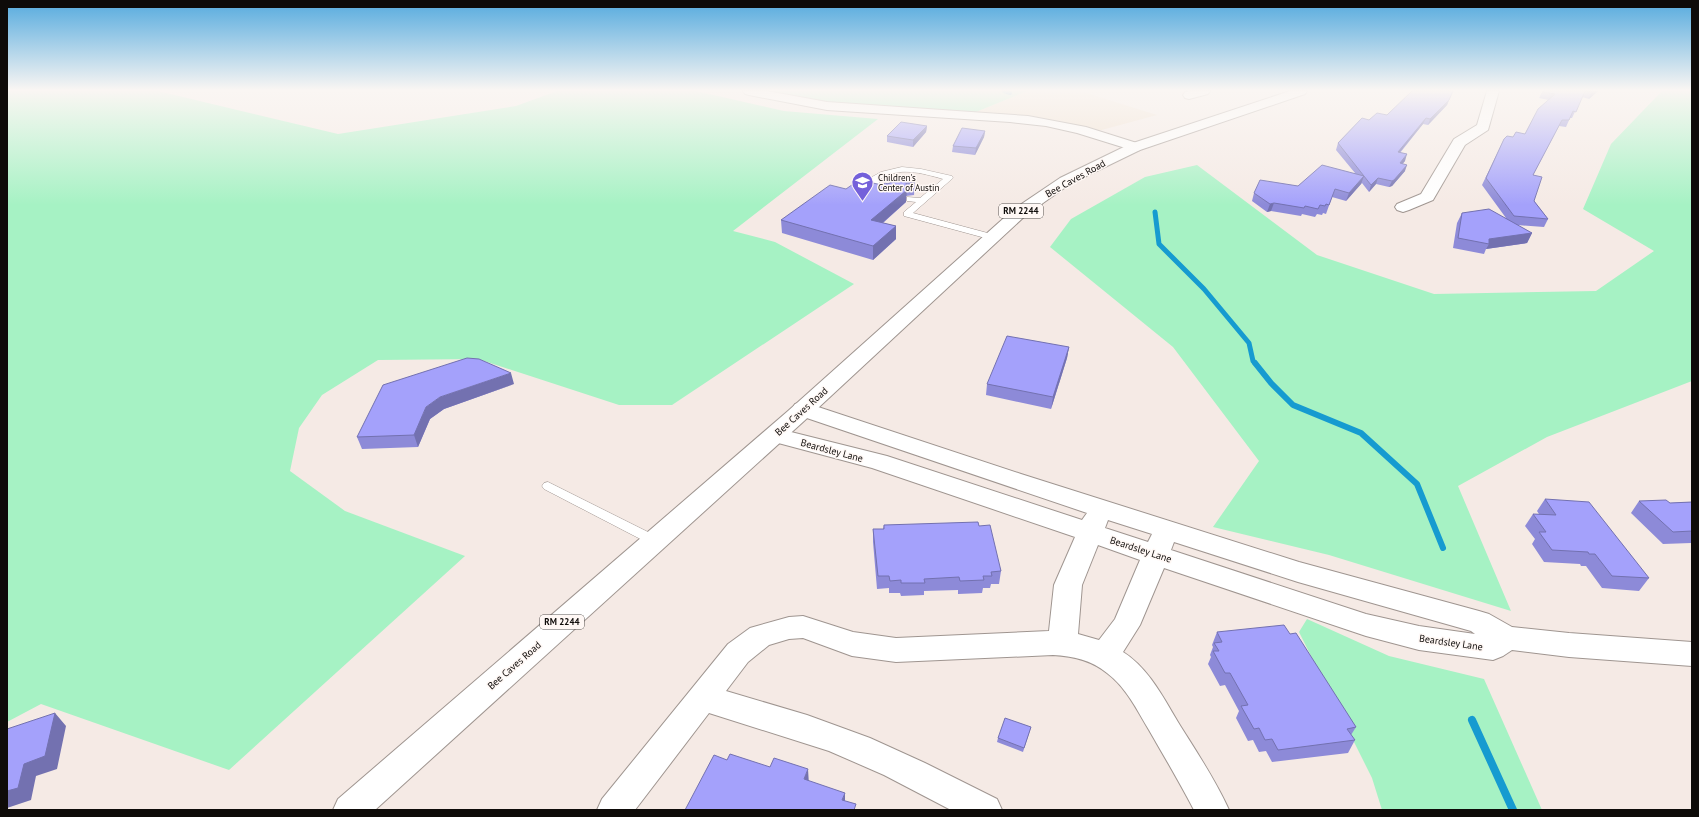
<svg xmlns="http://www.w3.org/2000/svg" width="1699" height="817" viewBox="0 0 1699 817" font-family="'PT Sans',sans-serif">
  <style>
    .commercial { fill: #f0e0ce }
    .green { fill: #a6f2c4 }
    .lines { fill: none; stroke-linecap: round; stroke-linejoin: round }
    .stream-far3 { stroke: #169bd0; stroke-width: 4 }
    .stream-far2 { stroke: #169bd0; stroke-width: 5 }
    .stream-far1 { stroke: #169bd0; stroke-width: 6 }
    .stream { stroke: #169bd0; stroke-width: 8 }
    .lane-casing { stroke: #9f9590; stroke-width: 1 }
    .street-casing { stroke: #9f9590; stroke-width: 2 }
    .primary-casing { stroke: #9f9590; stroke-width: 2 }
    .lane { fill: #fff; fill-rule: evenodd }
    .street { fill: #fff; fill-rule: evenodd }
    .primary { fill: #fff; fill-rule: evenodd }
    .wall { fill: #8d8ad8 }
    .shaded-wall { fill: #7371b0 }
    .building { fill: #a4a1fb; stroke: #7371b0 }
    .labels { text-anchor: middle; stroke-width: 3; stroke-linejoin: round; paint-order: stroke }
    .far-poi-label { font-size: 9px; fill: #0e0b09; stroke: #fff8f5; text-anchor: start }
    .shield { fill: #fff8f5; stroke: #565250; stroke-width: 1 }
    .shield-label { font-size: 9px; font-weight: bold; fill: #0e0b09 }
    .street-label { font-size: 10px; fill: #0e0b09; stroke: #fff8f5 }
  </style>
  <rect width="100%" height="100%" fill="#f5eae5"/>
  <!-- commercial -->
  <path class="commercial" d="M1027,91h53l77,24 -59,16 -127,-17z"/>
  <!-- green -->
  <g class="green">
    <path d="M7,91h151l180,43 178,-28 41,-15h139l88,20 94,8 -145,112 42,11 79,42 -182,121h-53l-141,-46 -100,1 -56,35 -23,33 -9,43 55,40 120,45 -236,214 -188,-66 -34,18z"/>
    <path d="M770,91h257l-56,23 -144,-12z"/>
    <path d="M1662,91h30v290l-145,56 -89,49 53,125 -182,-56 -116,-28 46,-66 -86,-114 -123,-100 21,-28 74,-42 52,-12 120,90 117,39 162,-3 58,-40 -71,-42 28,-65z"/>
    <path d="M1307,619l82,37 95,23 58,131h-160l-10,-32 -73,-146z"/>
  </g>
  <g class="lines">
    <!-- stream-far3 -->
    <path class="stream-far3" d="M1004,91l6,2"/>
    <!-- stream-far2 -->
    <path class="stream-far2" d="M1155,212l4,32 45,45 45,54 4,18 3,3"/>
    <!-- stream-far1 -->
    <path class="stream-far1" d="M1255,363l16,20 22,22 68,28 56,51 26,64"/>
    <!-- stream -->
    <path class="stream" d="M1472,720l41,90"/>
    <defs>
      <g id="lane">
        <path d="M902,167l19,2 31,7 1,2 -40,35 82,22 1,2 -1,2h-6l-85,-23v-4l12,-10 -9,-1v-4l13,1 23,-19c-22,-6 -44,-13 -64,1v3l12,10 -4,2 -16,-11 1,-7 9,-5z"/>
        <path d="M548,482l112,56 1,3 -1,3 -5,2 -5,-2 -106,-55 -2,-3 2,-3z"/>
      </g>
      <g id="street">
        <path d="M743,91h24l60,11 201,14 58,11 54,17 2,3 -2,3 -5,1 -58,-18 -31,-7 -36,-4 -183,-12 -78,-15 -4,-1z"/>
        <path d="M1191,91h19l-2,3 -19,5 -4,-1 -2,-3 2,-3z"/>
        <path d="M1487,91h12l-11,39 -23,15 -32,55 -24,10 -6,2 -6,-2 -2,-3 2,-3 24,-10 33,-55 23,-14z"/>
        <path d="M803,402l218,72 278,88 180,49 10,3 23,13 57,6 123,9v24l-123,-9 -57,-7 -9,6 -10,4 -74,-10 -53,-14 -202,-68 -24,57 -17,27c27,17 42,49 58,75 17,27 35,54 48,83h-35c-14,-27 -30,-54 -45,-80 -12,-20 -23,-43 -42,-57 -16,-13 -34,-17 -54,-18l-157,7 -44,-6 -49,-18 -14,1 -20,6 -21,17 -22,29 81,24 63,23 55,25 72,36 5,11h-51l-67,-35 -55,-24 -120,-38 -74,97h-38l5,-11 126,-155 22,-16 39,-11 14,-1 50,16 43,6 153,-7 5,-46 21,-48 -203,-69 -105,-28 -3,-5 3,-5 8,-2 112,28 195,64 5,-7 -292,-99 -3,-5 3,-5zM1108,520l44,14 -4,8 -43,-14zM1174,542l124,40 173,49 4,3 -56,-8 -53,-12 -195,-64zM1098,545l42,15 -25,59 -16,21 -21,-6 4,-49z"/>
      </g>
      <path id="primary" d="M1290,91h17l-2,3 -165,56 -70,34 -44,31 -222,206 -429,389h-42l5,-11 450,-388 226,-202 46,-31 70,-34z"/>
    </defs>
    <!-- lane casing -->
    <use href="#lane" class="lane-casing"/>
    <!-- street casing -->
    <use href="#street" class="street-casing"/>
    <!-- primary casing -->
    <use href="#primary" class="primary-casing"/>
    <!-- lane -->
    <use href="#lane" class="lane"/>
    <!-- street -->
    <use href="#street" class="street"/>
    <!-- primary -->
    <use href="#primary" class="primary"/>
  </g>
  <!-- wall -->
  <g class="wall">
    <path d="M1453,91l-6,14 -19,20 -5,-1 -23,29 5,8 -3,3 3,7 -13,15 -3,1 -13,-3 -7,8 -7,-9 -1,1 -15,17 -14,-4 -6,17 -3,-1 -1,2 -5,-1 -2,3 -13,-3 -1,2 -30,-5 -4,1 -15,-11 2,-8 44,-7 57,-13 -19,-23 2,-7 31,-23 18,-5z"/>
    <path d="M1543,91h55l-9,8 -7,-2 -10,21h-2l-4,9 -7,-1 -26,49 1,26 14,18 -4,8 -27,-2 15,8 -5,10 -41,6 -2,5 -31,-6 4,-25 5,-10 44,5 -24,-33 22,-46 9,-2 12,-3 24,-34 -10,-2 3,-6z"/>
    <path d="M927,126l-1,6 -13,15 -26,-5v-6z"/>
    <path d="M985,131l-1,6 -9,18 -23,-3 1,-6z"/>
    <path d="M891,178l24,5 -1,12 -8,1v6l-23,21 13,3v13l-23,21 -91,-27 -1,-13 65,-31 36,-4 9,-3z"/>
    <path d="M1069,347l-2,11 -16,51 -65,-14 1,-11z"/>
    <path d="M514,384l-70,25 -14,10 -12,28 -56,2 -5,-12z"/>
    <path d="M1545,499l104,79 -10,13 -37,-3 -16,-22h-5l-1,-2 -36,-2 -12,-18 3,-5 -10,-13 8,-12h6l-2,-3z"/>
    <path d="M1639,501l31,2 22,-1v41h-1l-28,1 -32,-31z"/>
    <path d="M884,525l95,1 22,45 -2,13h-8l-1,4h-7l-1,5 -24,1v-4l-34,1v4l-23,1 -1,-3h-11v-5l-12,1 -4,-47v-13h10z"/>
    <path d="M1217,632l73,2 66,93 -5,8 4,5 -7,13 -76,9 -6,-11 -7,1 -6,-12 -5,1 -12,-23 3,-7 -14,-26 -5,1 -12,-22 3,-7 -1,-2 3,-8 -1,-2z"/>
    <path d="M1031,727l-8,25 -26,-10 1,-4z"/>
  </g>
  <!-- shaded-wall -->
  <g class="shaded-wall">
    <path d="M1594,91h4l-9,8 3,-7z"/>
    <path d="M1449,100l-2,5 -19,20 2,-6z"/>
    <path d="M1426,118l-3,6 -28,34 3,-6z"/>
    <path d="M927,126l-1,6 -13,15v-7z"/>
    <path d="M985,131l-1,6 -9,18 1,-7z"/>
    <path d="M1407,154l-2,7 -8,9 3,-7z"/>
    <path d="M1407,165l-2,6 -13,15 -3,1 3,-6z"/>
    <path d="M1364,176l-3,8 -15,17 3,-8z"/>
    <path d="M1378,178l-2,6 -7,8 2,-7z"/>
    <path d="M907,190l-1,12 -35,31v-13z"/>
    <path d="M1274,203l-3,8 -4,1 3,-8z"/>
    <path d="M896,226v13l-23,21v-14z"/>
    <path d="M1532,233l-5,10 -41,6 3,-5v-5z"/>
    <path d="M1069,347l-2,11 -16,51 2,-12z"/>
    <path d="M511,373l3,11 -70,25 -14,10 -12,28 -4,-12 12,-28 14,-10z"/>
    <path d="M55,713l11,13 -9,43 -21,7 -5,24 -24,8v-17z"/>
    <path d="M808,769l1,16 -5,-6z"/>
    <path d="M845,793v15l-3,-8z"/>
  </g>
  <!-- building -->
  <g class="building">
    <path d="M1412,91h41l-4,9 -19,19 -4,-1 -28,34 9,2 -7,9 7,2 -13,15 -2,1 -14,-3 -7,7 -33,-42 24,-25 7,2 8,-7 10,2z"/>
    <path d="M1543,91h42l-9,21 -3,-1 -4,9h-7l-29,55 9,2 -8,24 14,18 -34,-3 -28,-38 18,-39 3,-3 6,1 3,-5 9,2 13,-25 17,-15 -13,-2z"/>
    <path d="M1585,91h9l-2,1z"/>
    <path d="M901,122l26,4 -14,14 -26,-4z"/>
    <path d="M962,128l23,3 -9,17 -23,-2z"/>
    <path d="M1322,165l42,11 -15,17 -14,-4 -6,16 -3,-1 -1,2 -5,-1 -2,4 -13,-3 -1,2 -30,-5 -4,1 -16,-11 6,-13 38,6z"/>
    <path d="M891,178h1l23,5h-9l1,7 -36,30 25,6 -23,20 -92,-26 49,-35 16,4 13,-9 23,5 3,-2 3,1 4,-2z"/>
    <path d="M1489,209l43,24 -43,6v5l-31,-6 4,-25z"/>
    <path d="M1007,336l62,11 -16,50 -66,-13z"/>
    <path d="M467,358l12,1 32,14 -71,24 -14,10 -12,28 -57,2 26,-52z"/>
    <path d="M1545,499l44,3 60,76 -37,-2 -17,-22h-6l-1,-2 -36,-2 -13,-18h7l-13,-18 23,1z"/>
    <path d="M1666,500l4,3 22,-1v29l-19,1 -34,-31z"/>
    <path d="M978,522l1,4 11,-1 11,46 -10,1 1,4h-9l1,4 -24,1 -1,-4 -35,2 1,4h-24v-3l-11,1 -1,-5h-11l-5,-47h11v-4z"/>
    <path d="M1284,625l6,9 6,-1 60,94 -9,2 8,11 -77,10 -6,-11 -7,1 -6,-12 -5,1 -13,-23 7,-1 -18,-32h-5l-12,-22h6l-5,-8 8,-1 -5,-10z"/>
    <path d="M55,713l-10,43 -21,8 -6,24 -11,3v-62z"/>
    <path d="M1005,718l26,9 -7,21 -26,-10z"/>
    <path d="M730,754l40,13 4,-9 34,11 -4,10 41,14 -3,7 14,4 -2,6h-169l29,-55 13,5z"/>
  </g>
  <!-- sky -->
  <linearGradient id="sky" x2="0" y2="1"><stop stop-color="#54aade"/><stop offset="0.44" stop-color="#faf6f3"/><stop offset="1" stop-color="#faf6f3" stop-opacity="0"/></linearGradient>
  <rect width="1699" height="205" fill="url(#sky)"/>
  <!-- icons -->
  <defs>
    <symbol id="school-pin" viewBox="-11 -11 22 30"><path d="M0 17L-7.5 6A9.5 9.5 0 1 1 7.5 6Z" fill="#7460da" stroke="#fff8f5"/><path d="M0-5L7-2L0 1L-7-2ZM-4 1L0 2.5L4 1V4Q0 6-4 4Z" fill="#fff"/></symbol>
  </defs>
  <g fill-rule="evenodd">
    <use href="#school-pin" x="850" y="170" width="25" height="34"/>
  </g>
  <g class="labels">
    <!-- far-poi labels -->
    <g class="far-poi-label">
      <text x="878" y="181">Children's<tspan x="878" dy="10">Center of Austin</tspan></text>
    </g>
    <!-- shield labels -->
    <g class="shield">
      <rect x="999" y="204" width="44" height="14" rx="3"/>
      <rect x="540" y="615" width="44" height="14" rx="3"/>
    </g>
    <g class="shield-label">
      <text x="1021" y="214">RM 2244</text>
      <text x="562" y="625">RM 2244</text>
    </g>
    <!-- street labels -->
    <g class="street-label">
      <text transform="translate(1075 178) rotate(-29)" y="4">Bee Caves Road</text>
      <text transform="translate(801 411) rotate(-42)" y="4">Bee Caves Road</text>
      <text transform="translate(832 450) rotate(15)" y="4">Beardsley Lane</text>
      <text transform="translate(1141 549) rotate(18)" y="4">Beardsley Lane</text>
      <text transform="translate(1451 642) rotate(8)" y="4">Beardsley Lane</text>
      <text transform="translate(514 665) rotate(-41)" y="4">Bee Caves Road</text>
    </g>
  </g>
  <!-- border -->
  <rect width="1699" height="817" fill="none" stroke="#0e0b09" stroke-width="16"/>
</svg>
